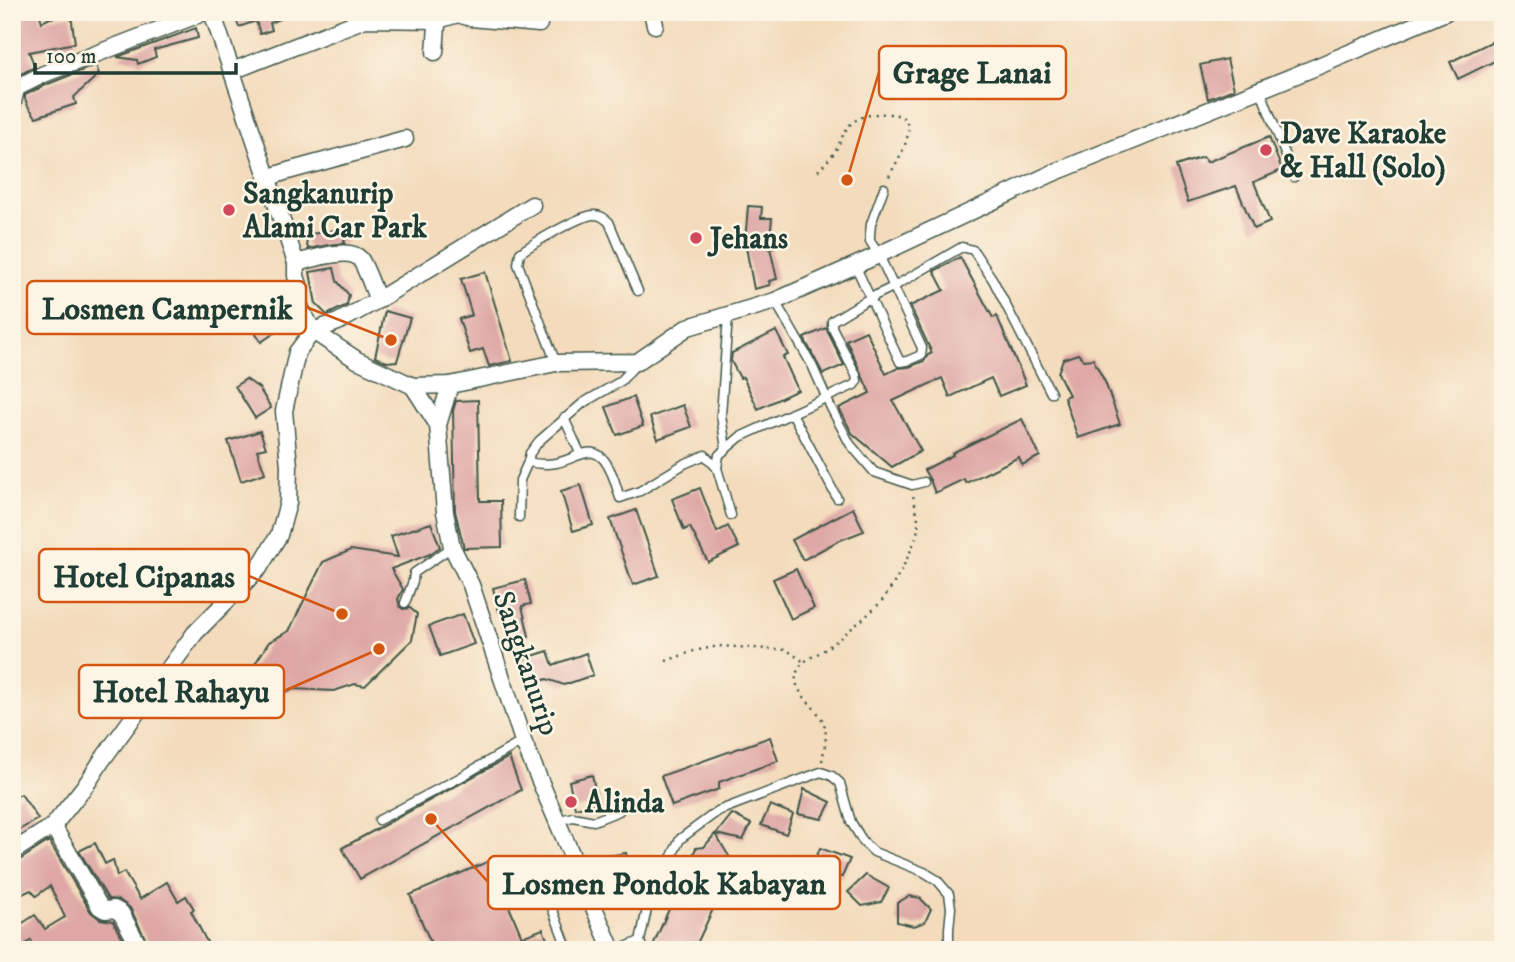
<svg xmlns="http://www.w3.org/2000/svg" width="1515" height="962" viewBox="0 0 1515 962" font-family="'IM FELL DW Pica',serif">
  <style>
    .building { fill: #dea7a5 }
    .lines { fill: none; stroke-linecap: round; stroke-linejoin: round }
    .lane-casing { stroke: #3f5548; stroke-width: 11 }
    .street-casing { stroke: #3f5548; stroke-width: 19 }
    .path { stroke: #3f5548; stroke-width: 2.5; stroke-dasharray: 2 5; stroke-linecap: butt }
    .lane { stroke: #fff; stroke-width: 8 }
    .street { stroke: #fff; stroke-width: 16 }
    .poi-dot { fill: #d1495b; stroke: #fcf5e5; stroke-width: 2.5 }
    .labels { text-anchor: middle; stroke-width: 5; stroke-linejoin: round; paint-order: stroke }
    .poi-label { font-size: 30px; font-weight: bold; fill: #1f3d34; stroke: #fcf5e5; text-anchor: start }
    .street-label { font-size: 30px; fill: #1f3d34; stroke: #fcf5e5 }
    .leader { fill: none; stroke: #d45610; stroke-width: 2.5 }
    .callout-dot { fill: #d45610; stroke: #fcf5e5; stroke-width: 2.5 }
    .callout { fill: #fcf5e5; stroke: #d45610; stroke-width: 2.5 }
    .callout-label { font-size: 32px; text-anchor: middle; font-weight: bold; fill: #1f3d34 }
  </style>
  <rect width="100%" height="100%" fill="#fcf5e5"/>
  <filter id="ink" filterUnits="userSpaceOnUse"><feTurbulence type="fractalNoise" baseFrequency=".0143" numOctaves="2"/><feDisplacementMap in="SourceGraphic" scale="14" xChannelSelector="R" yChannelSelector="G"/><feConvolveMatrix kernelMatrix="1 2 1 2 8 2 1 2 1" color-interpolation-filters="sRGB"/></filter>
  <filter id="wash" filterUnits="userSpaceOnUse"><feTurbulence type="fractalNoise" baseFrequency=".00686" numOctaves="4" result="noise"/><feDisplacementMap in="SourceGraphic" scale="28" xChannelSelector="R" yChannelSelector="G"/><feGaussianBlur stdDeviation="1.57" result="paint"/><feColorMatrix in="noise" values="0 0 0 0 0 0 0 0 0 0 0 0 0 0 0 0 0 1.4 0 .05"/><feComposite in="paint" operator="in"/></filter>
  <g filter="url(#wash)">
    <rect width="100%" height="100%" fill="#f3dbbc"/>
    <g id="blocks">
      <!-- building -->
      <g class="building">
        <path d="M12,12h27l3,10 8,-4 21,-3 4,28 -46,9 6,15 -20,10 1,-25 -4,-14z"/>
        <path d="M233,12h63l-26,11 2,7 -12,4 -4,-13 -17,6z"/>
        <path d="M196,28l2,10 -44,12 2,7 -18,7 -1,-4 -20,-3z"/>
        <path d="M1503,36v21l-45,22 -8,-17z"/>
        <path d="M1227,59l7,30 -26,10 -8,-34z"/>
        <path d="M96,65l3,9 -25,23 2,7 -40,13 -8,-11 -3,-7v-4l23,-11z"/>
        <path d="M1269,137l13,33 -28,12 16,40 -16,7 -18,-43 -48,16 -12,-36 27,-9 4,5z"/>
        <path d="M748,206l14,1 -1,11h11l-2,20h4v9l-4,1 7,31 -8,2 1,4 -16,4 -9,-47z"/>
        <path d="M342,229l3,14 -17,2 -20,4 -3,-14z"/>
        <path d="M960,257l33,61 4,-2 29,69 -27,11 -8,-18 -41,19 -8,-19 -49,23 28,50 -29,16 -40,-34 -13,-25 31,-15 -24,-53 20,-9 20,43 12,-6 11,-1 15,-6 4,-6 4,-2 -22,-47 34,-16 -10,-19z"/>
        <path d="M334,268l3,13 12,14 -2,10 -20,10 -11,-11 -6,-32z"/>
        <path d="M485,272l27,89 -23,5 -6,-17 -13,4 -11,-34 13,-4 -11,-36z"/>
        <path d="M256,305l24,18 -1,7 -18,12 -18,-28z"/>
        <path d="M385,311l25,7 -13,43 -10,1 -12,-5z"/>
        <path d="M826,328l18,37 -21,9 -19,-36z"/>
        <path d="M776,331l12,24 -5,2 15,33 -40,19 -15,-32 -3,1 -9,-17 1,-8z"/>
        <path d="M1078,354l6,6 9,-1 12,23 15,42 -42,14 -14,-41 5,-2 -11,-22 5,-14z"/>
        <path d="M246,379l13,9 12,20 -16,10 -20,-32z"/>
        <path d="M633,397l10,29 -26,9 -11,-28z"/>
        <path d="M478,400l2,101h21l1,46 -38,1 -9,-37 -2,-100 3,-10z"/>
        <path d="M683,405l8,22 -33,12 -8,-22z"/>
        <path d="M1022,419l18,37 -18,9 -3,-8 -53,26 -2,-4 -29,14 -5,-13 -6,-10 29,-15 -1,-2z"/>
        <path d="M260,431l6,17 -9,2 8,23 -24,8 -13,-40z"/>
        <path d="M581,485l12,40 -20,6 -12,-40z"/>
        <path d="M700,488l17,44 11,-6 11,21 -31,15 -18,-35 -6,3 -12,-31z"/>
        <path d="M853,508l11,23 -26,10 -35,19 -11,-20z"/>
        <path d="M636,510l23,66 -26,9 -23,-66z"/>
        <path d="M431,523l9,24 -10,7 -39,15 12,20 -5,10 2,8 3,2 7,-1 7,6 -5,26 -47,46 -10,-2 -21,7 -41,-2 -30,10 -12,-29 18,-28 20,-11 34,-69 28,-12 47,7 -7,-21z"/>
        <path d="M796,569l18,39 -23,11 -18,-40z"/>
        <path d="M525,580l6,24 -9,2 7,30 -16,13 -9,-38 -5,1 -6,-24z"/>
        <path d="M463,614l11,30 -34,12 -11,-30z"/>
        <path d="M548,651l5,14 33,-12 7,22 -29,10 -17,-6 -18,6 -9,-25z"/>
        <path d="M770,737l8,24 -59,21v7l-47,17 -11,-30z"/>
        <path d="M509,757l12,33 -161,89 -18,-31z"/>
        <path d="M592,775l6,28 -23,5 -6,-27z"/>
        <path d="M804,789l27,13 -9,17 -24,-5z"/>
        <path d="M21,794l17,25 -26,15v-35z"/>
        <path d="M770,805l23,9 -7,20 -25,-9z"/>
        <path d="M732,814l19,10 -8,16 -27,-6z"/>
        <path d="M715,834l19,30 -40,86h-38l-2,-7 42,-95 8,-1z"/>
        <path d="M49,841l42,71 9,7 13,2 16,29h-93l-5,-10 -12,10h-7v-20l23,-15 10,14 20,-12 -15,-31 -14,10 -5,-6 -19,9v-37l6,-1z"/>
        <path d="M95,843l10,21 8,-4 4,16 7,-4 16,27 27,-17 11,19 8,-5 8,13 -3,2 20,39h-60l-21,-42 -11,-8 -11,-1 -29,-48z"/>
        <path d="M820,848l30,11 -8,18 -33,-3z"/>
        <path d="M626,853l6,28 -31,17 -5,-19 17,-4 -4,-19z"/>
        <path d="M489,861l9,20 -1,6 5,3 20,47 21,-8 8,21h-117l-24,-55z"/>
        <path d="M866,875l23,13 -8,14 -19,4 -14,-14z"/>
        <path d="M909,896l11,2 11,11 -6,13 -11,4 -17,-4v-19z"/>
      </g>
    </g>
  </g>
  <g filter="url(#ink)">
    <use href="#blocks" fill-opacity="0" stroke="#3f5548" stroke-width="2"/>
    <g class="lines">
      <defs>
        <g id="lane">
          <path d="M1260,89l34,88"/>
          <path d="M855,265l45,97 7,-1 14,-6 1,-7 -43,-93 -9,-14v-7l1,-10 13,-36"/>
          <path d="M775,301l37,64 19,43 19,36 24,28 38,13 12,-3"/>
          <path d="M556,363l-38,-99 2,-11c12,-9 60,-38 74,-38 7,0 10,3 15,7l29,69"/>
          <path d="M792,413l45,85"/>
          <path d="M564,418l16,35"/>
          <path d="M726,449l-5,-34 7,-99"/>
          <path d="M528,462c9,2 18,3 28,1 24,-5 40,-25 55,9 4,8 6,17 9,26l20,-7 44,-27 21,-9 12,13 14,47"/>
          <path d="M717,468l2,-13 21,-18 114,-52 3,-4 -1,-6 -24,-48v-6l38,-23 23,-11 69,-40 11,3 20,30 58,113"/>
          <path d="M519,517l1,-37 8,-18 2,-9 9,-12 44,-38 38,-22 16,-18"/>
          <path d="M405,603l8,-22 1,-8 38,-26"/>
          <path d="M379,820l80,-42 64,-37"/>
          <path d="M555,821l18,-4 21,4 25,-10"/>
          <path d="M503,884c18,-6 25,-10 41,3l24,63"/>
          <path d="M618,950l22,-9"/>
          <path d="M643,950l-3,-9 7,-32 33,-70 38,-28 103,-39 11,4 8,7 11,39 13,21 10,9 50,20 13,8 12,14 2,14 -2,21v21"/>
        </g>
        <g id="street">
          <path d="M212,12l84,251v13l4,12 -3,10 4,11 12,22 44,29 56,26 37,-1 106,-22 81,-1 51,-35 87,-26 99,-44 179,-84 263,-106 130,-55"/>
          <path d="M652,12l3,13"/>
          <path d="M435,52l3,-40"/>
          <path d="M232,71l133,-52 73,1 20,-6 13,4 68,6"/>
          <path d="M12,90l32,-16 161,-62"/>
          <path d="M12,106l4,-17"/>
          <path d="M266,178l22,-7 117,-32"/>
          <path d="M296,263c14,-3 53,-17 64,-4 6,8 13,30 18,41"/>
          <path d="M450,385l-12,40 7,87 7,35 19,38 52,156 89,209"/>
          <path d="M413,386l25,39"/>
          <path d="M53,826l47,81 5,3 9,-1 7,4 20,37"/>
          <path d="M12,852l41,-26 35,-44 14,-22 93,-127 64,-65 20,-33 9,-32 1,-37 -5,-55 13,-59 16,-21 25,-9 40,-22 154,-95"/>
        </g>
      </defs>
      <!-- lane casing -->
      <use href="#lane" class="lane-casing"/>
      <!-- street casing -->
      <use href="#street" class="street-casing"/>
      <!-- path -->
      <g class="path">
        <path d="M818,171c6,-7 13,-13 18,-21 5,-9 8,-21 17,-28 10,-7 24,-9 36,-8 39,1 8,47 -1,64"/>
        <path d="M666,661l28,-10 25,-5 68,4 17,12"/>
        <path d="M822,761c2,-12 6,-25 2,-37 -5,-17 -37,-34 -26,-54 6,-12 20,-15 29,-22 18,-14 37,-29 53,-45 12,-13 37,-59 38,-76 1,-10 -3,-22 -5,-32"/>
      </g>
      <!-- lane -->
      <use href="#lane" class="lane"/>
      <!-- street -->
      <use href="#street" class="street"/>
    </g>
  </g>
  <!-- markers -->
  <g class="poi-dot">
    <circle cx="1266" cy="150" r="7"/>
    <circle cx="229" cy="210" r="7"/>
    <circle cx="696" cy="238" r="7"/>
    <circle cx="571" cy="802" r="7"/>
  </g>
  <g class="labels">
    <!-- poi labels -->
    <g class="poi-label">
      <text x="1280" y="143">Dave Karaoke<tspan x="1280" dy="34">&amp; Hall (Solo)</tspan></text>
      <text x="243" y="203">Sangkanurip<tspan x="243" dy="34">Alami Car Park</tspan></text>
      <text x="710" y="248">Jehans</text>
      <text x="585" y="812">Alinda</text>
    </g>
    <!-- street labels -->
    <g class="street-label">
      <text transform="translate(527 663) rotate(71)" y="10">Sangkanurip</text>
    </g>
  </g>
  <!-- callouts -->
  <path class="leader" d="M847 180L879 72M391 340L306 307M342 614L249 576M379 649L284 691M431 819L488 882"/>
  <g class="callout-dot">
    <circle cx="847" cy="180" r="7"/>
    <circle cx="391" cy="340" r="7"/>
    <circle cx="342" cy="614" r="7"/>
    <circle cx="379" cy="649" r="7"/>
    <circle cx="431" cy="819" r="7"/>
  </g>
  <g class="callout">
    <rect x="879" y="46" width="187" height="53" rx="7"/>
    <rect x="27" y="281" width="279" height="53" rx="7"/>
    <rect x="39" y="549" width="210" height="53" rx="7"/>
    <rect x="79" y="665" width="205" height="53" rx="7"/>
    <rect x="488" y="856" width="352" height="53" rx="7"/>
  </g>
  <g class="callout-label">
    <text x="972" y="83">Grage Lanai</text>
    <text x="167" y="319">Losmen Campernik</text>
    <text x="144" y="587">Hotel Cipanas</text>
    <text x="181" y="702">Hotel Rahayu</text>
    <text x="664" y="894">Losmen Pondok Kabayan</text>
  </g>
  <!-- margin -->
  <rect width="1515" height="962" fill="none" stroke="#fcf5e5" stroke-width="42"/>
  <!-- scale -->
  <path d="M35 63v10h201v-10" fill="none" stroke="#1f3d34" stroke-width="3.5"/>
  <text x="46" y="63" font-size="21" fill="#1f3d34" stroke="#fcf5e5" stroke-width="5" paint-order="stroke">100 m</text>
</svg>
